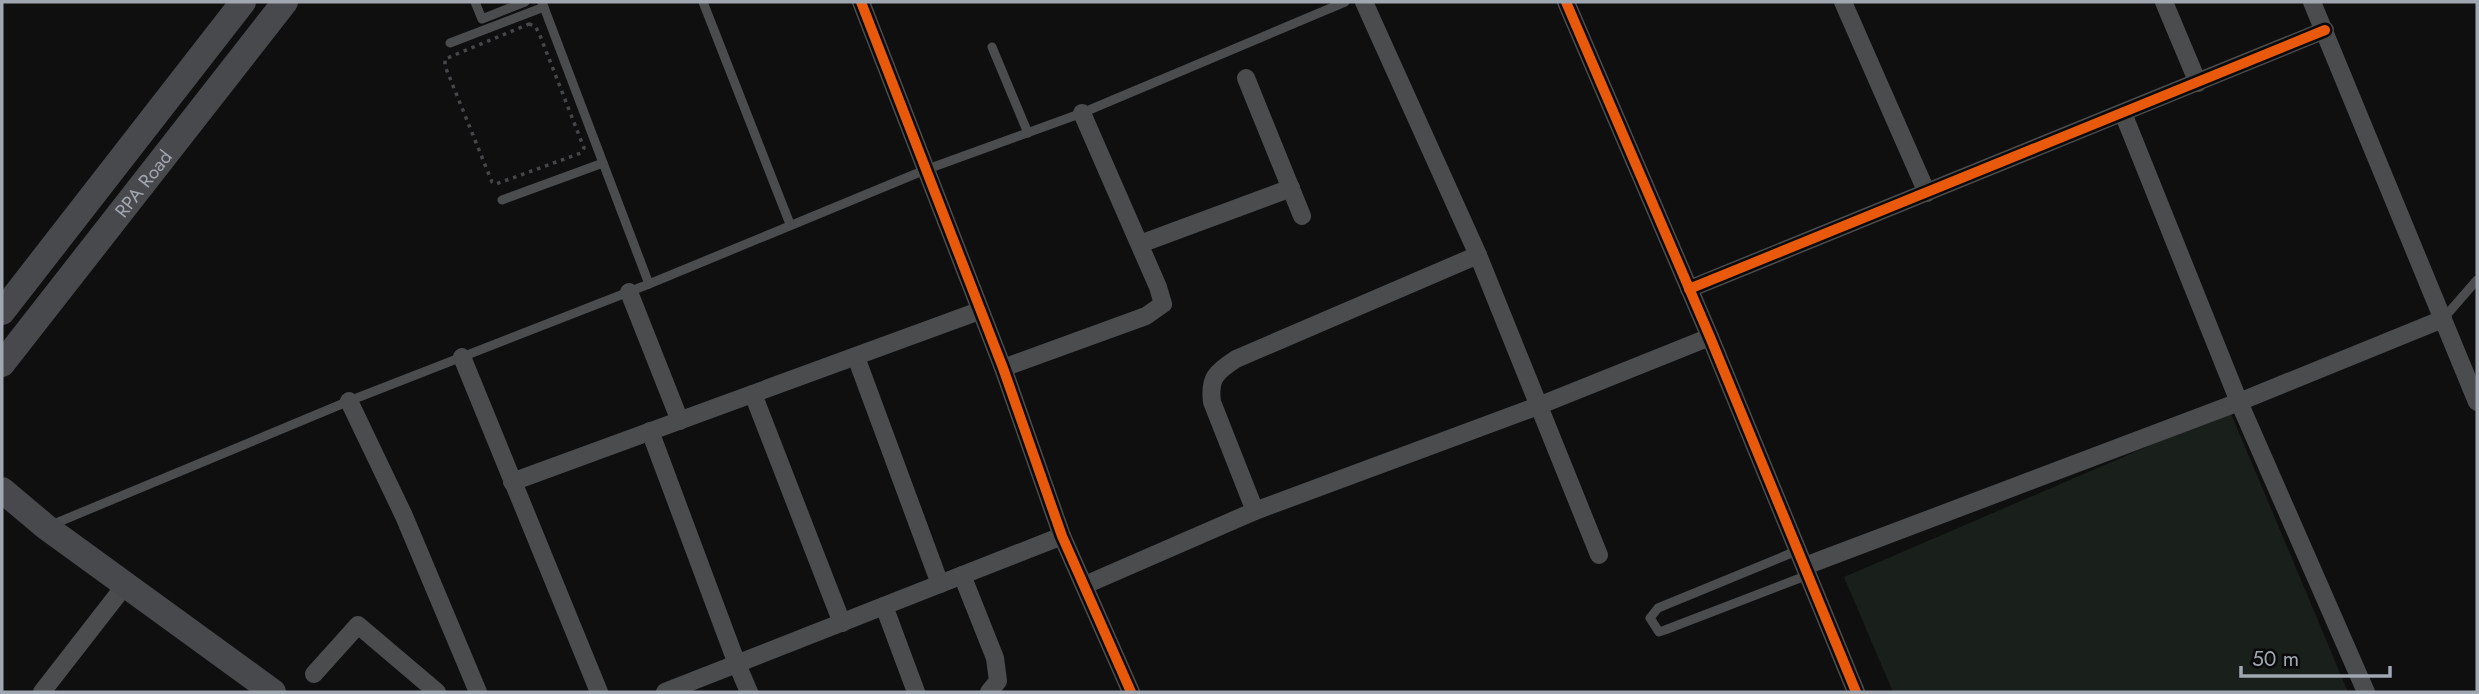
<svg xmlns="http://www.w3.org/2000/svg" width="2479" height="694" viewBox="0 0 2479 694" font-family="Jost,sans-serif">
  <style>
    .green { fill: #191f1a }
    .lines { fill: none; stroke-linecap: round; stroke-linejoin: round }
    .path { stroke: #45474a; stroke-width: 3.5; stroke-dasharray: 3.5 5; stroke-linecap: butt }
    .lane { stroke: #4a4c4e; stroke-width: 9 }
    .street { stroke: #4a4c4e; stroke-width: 18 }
    .secondary { stroke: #48494c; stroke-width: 26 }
    .cycleway-casing { stroke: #0a0a0b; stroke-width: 15 }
    .cycleway { stroke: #e8590c; stroke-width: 10 }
    .labels { text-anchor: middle; stroke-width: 7; stroke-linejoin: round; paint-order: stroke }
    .street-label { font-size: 19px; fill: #a0a7b0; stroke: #0a0a0b }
  </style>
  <rect width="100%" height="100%" fill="#0f0f10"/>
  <!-- green -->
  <path class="green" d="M2230,411l118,281h-455l-49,-115z"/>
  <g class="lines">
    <!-- path -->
    <path class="path" d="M529,24l6,2 4,7 45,115 -3,5 -85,31 -4,-2 -47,-116v-7z"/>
    <!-- lane -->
    <g class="lane">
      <path d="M475,2l7,17 43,-17"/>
      <path d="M542,2l107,282"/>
      <path d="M703,2l87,222"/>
      <path d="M450,43l94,-36"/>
      <path d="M992,47l36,86"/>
      <path d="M502,200l101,-37"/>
      <path d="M2443,319l34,-39"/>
      <path d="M49,526l300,-125 300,-117 276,-114 157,-57 263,-111"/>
      <path d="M1799,550l-141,58 -8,10 9,14 6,-2 143,-55"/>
    </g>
    <!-- street -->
    <g class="street">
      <path d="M861,2l142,366 59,168 69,156"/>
      <path d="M1364,2l114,253 121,300"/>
      <path d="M1566,2l144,335 146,355"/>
      <path d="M1843,2l84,191"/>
      <path d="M2164,2l34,81"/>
      <path d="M2312,2l165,400"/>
      <path d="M1246,78l56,138"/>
      <path d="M2123,113l116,289 127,290"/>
      <path d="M1140,244l151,-56"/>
      <path d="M1689,289l636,-259"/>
      <path d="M629,292l51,129"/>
      <path d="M462,357l137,335"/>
      <path d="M856,357l84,227"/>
      <path d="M1003,368l143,-52 17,-12 -5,-17 -76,-174"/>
      <path d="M753,394l89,229"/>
      <path d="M349,401l55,115 74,176"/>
      <path d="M650,431l87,233 12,28"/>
      <path d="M512,482l467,-171"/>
      <path d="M1255,511l-43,-109c-3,-24 4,-30 24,-43l242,-104"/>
      <path d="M1805,566l434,-164 204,-83"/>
      <path d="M962,575l33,83 3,23 -9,11"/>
      <path d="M1085,585l170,-74 283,-105 172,-69"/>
      <path d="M884,606l32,86"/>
      <path d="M314,674l44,-49 79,67"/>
      <path d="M42,692l84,-108"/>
      <path d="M665,692l397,-156"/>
    </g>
    <!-- secondary -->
    <g class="secondary">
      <path d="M2,312l241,-310"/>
      <path id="s1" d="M2,364l283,-362"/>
      <path d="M2,490l44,37 227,165"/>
    </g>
    <defs>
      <g id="cycleway">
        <path d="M861,2l142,366 59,168 69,156"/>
        <path d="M1566,2l144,335 146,355"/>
        <path d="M1689,289l636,-259"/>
      </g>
    </defs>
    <!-- cycleway casing -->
    <use href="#cycleway" class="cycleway-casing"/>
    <!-- cycleway -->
    <use href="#cycleway" class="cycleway"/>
  </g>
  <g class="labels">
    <!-- street labels -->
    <g class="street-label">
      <text dy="7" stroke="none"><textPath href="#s1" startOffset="229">RPA Road</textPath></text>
    </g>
  </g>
  <!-- border -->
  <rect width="2479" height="694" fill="none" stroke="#a0a7b0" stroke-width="7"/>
  <!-- scale -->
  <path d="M2241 666v10h149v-10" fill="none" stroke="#a0a7b0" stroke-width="3.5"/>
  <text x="2252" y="666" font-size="21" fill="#a0a7b0" stroke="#0a0a0b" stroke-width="5" paint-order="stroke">50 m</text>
</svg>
